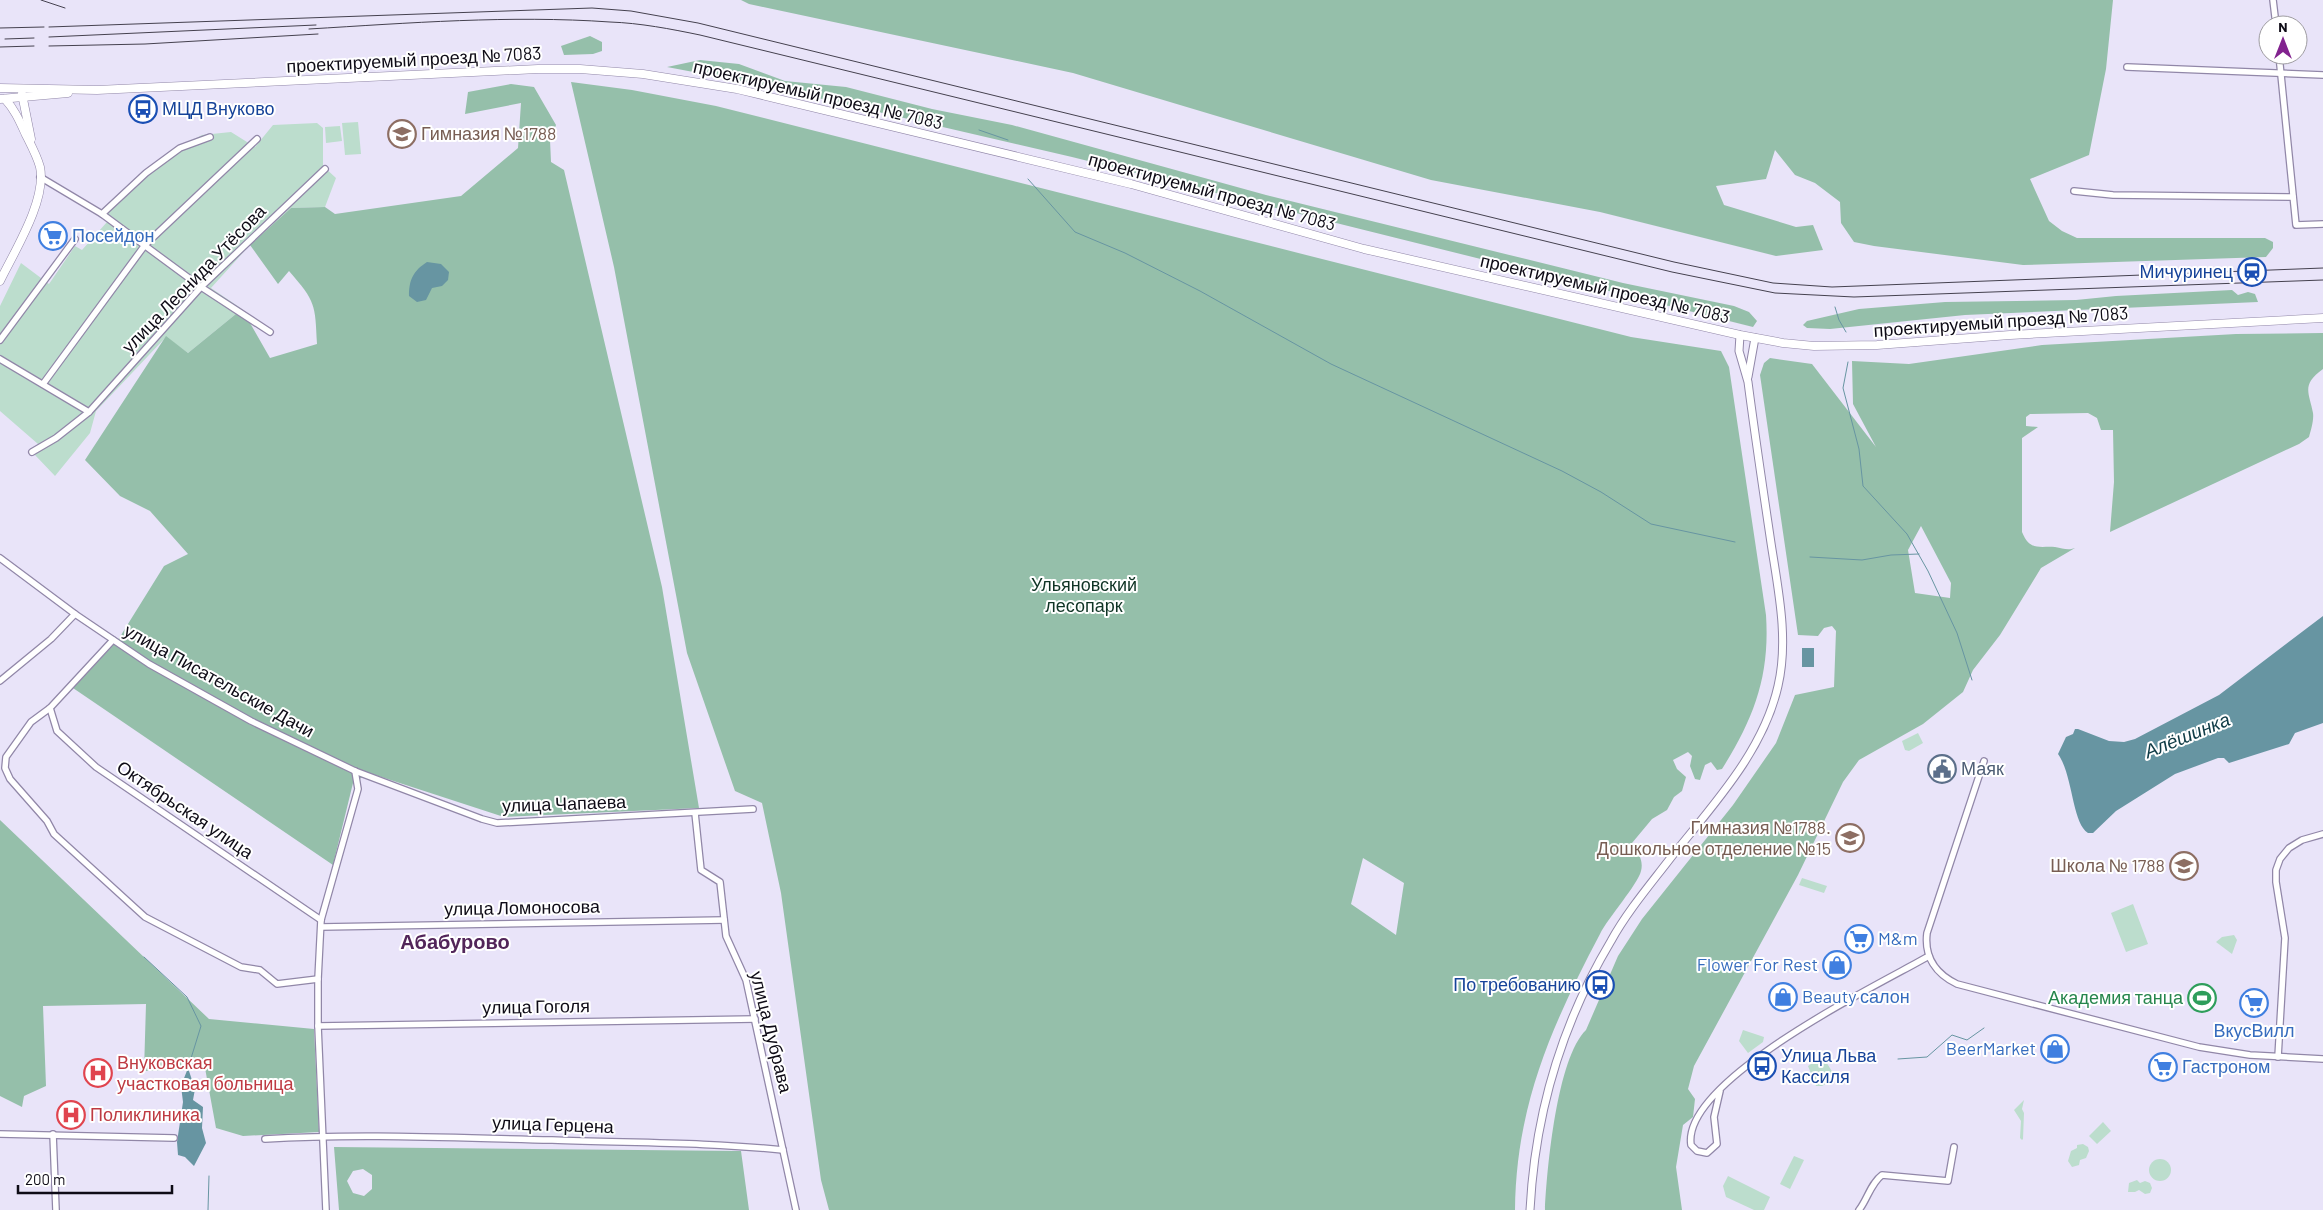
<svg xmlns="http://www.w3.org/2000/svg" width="2323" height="1210" viewBox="0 0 2323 1210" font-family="Barlow,sans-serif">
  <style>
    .green { fill: #bcddcd }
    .forest { fill: #95bfaa; fill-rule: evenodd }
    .water { fill: #6795a2 }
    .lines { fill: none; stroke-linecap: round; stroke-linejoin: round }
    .stream { stroke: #6795a2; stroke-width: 1 }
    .minor-casing { stroke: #9187a8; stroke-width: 8 }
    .tertiary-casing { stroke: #9187a8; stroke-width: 9 }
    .secondary-casing { stroke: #9187a8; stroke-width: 9 }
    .minor { stroke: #fff; stroke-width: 5.5 }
    .tertiary { stroke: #fff; stroke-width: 7 }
    .secondary { stroke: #fff; stroke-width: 8 }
    .rail { stroke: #45414f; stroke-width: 1 }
    .labels { text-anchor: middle; stroke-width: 4; stroke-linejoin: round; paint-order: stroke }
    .street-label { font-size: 18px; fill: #0e0b16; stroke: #fff }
    .transit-label { font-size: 18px; fill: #164399; stroke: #fff; text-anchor: start }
    .education-label { font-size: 18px; fill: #785e54; stroke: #fff; text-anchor: end }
    .shop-label { font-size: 18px; fill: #366cbe; stroke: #fff; text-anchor: start }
    .park-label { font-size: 18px; fill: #0f3425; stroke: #fff }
    .service-label { font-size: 18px; fill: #4e5e75; stroke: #fff; text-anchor: start }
    .leisure-label { font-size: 18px; fill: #27864d; stroke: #fff; text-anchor: end }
    .health-label { font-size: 18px; fill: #be3a42; stroke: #fff; text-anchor: start }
    .water-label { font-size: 19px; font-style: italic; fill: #0f3b46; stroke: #fff }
    .quarter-label { font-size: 20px; font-weight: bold; fill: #522559; stroke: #fff }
  </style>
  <rect width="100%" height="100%" fill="#e9e4f9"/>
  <!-- green -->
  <g class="green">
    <path d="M358,122l3,32 -16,1 -3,-32z"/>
    <path d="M317,123l6,5v38l13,12 -11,29 -34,1 -41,37 -39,43 31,21 -54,44 -22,-16 -70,74 -6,22 -35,43 -20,-21 3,-11 -38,-33v-105l21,-43 28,21 26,-38 7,4 25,-28 -4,-13 39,-37 30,-21 30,-16 29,-3 24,15 18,-22z"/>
    <path d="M340,126l2,15 -16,2 -1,-16z"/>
    <path d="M1918,733l5,10 -14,8 -4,-1 -3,-9z"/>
    <path d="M1802,878l25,8 -3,7 -25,-8z"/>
    <path d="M2133,904l15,40 -22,8 -15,-39z"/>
    <path d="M2234,935l3,5 -5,14 -16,-12 6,-5z"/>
    <path d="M1743,1030l21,7 -1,5 -15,11 -9,-12z"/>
    <path d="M1820,1058l5,2 11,18 -14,8h-6l-8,-20z"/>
    <path d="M2024,1100l-2,9 2,4 -1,26 -1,1 -2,-2 1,-17 -7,-11z"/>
    <path d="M2103,1122l8,9 -14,13 -8,-8z"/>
    <path d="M2083,1144l5,3 1,4 -3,7 -6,2 -1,5 -7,2 -4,-6 3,-10 6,-3v-3z"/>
    <path d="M1794,1156l10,4 -14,29 -10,-5z"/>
    <circle cx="2160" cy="1170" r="11"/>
    <path d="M1728,1176l42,21 -6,13h-10l-28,-13 -3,-11z"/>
    <path d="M2137,1180l3,3 5,-2 5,2 2,5 -2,5 -5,1 -6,-4 -4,2h-7l1,-9z"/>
  </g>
  <!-- forest -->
  <g class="forest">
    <path d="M741,0h1372l-7,69 -17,86 -59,24 19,42 13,10 15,7h188l8,4v6l-7,9 -243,8 -149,-19 -20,-4 -13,-19 -1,-21 -25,-19 -20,-8 -20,-25 -9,29 -50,7 8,19 72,22 17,-2 10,25 -47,6 -176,-44 -169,-32 -358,-107 -324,-69z"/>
    <path d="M590,36l12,6v9l-9,3 -29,1 -3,-9z"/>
    <path d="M700,60l39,4 46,17 61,6 86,22 80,16 254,70 357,88 111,23 15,6 8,9 -4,6 -681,-170 -310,-72 -95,-18z"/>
    <path d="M571,82l61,8 84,16 915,231 90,14 8,16 37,248c4,61 -12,103 -44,154l-5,1 -6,-8 -6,3 -5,15 -5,-1 -5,-13 2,-10 -4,-4 -15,8 4,9 9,8 -4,14 -8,6 -7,13 -15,9 -20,24c5,9 12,16 9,28 -3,13 -33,47 -41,63 -48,91 -84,171 -85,276h-686l-8,-30 -40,-287 -19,-90 -27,-12 -48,-138 -73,-386zM1363,858l41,25 -8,52 -45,-31z"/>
    <path d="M511,84l23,3 22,38 -6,15 1,22 13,8 98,417 37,221 -195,9 -135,-44 -16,10 -20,82 -260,-177 45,-48 46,-74 24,-12 -38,-43 -30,-15 -35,-36 81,-124 22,17 54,-44 28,49 47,-14c-2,-40 -1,-42 -28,-73l-11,13 -28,-39 41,-37 34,-1 10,7 126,-18 57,-48 3,-45 -56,11 3,-22z"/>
    <path d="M2232,290l6,5 10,-3 7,2 3,8 -293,13 -135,14 -23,-1 -4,-3 4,-4 52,-12 86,-7 131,-2 40,-4z"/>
    <path d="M2323,333v36c-22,16 -14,23 -10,44 1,7 -2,17 -4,24l-10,7 -189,88 4,-50 -1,-52h-12l-4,-12 -9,-5 -58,1 -4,3v9l12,1 -16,11v94c8,19 16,14 33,15 8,1 12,4 20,1l-34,20 -41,67 -27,35 -10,22 -40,32 -64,36 -16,22 -45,93 -104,191 -6,23 7,10 -2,18 -10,8 -7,42 6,43h-137c2,-42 12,-152 41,-180l32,-74 24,-37 91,-114 43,-62 19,-48 39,-8 2,-56 -4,-5 -8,2 -6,8 -20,-1 -38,-260 4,-12 6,-5 42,6 64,83 -23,-43 -1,-43 57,3 133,-19 194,-11zM1921,526l30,57 -1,15 -35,-5 -7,-43z"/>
    <path d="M0,820l209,199 105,10 5,103 -76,4 -27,-8 -11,-60 -61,3 2,-67 -103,2 3,80 -22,10 -2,11 -22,-11z"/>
    <path d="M334,1147l407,4 8,59h-410zM363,1169l9,6v14l-8,7 -11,-3 -6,-12 6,-10z"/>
  </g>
  <!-- water -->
  <g class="water">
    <path d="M427,262l14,2 8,8 -1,8 -6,6 -10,2 -6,12 -9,2 -8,-6c0,-16 4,-25 18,-34z"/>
    <path d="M2323,616v107l-28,10 -6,11 -60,19 -5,-5h-6l-43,16 -59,37 -23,22h-5c-16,-10 -15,-58 -30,-79l8,-17 7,-3 2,-5h3l31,12 15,1 11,-3 84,-44z"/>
    <rect x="1802" y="648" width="12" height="19"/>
    <path d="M188,1068l7,21 -2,11 10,7 -1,21 4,15 -12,23 -9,-9 -7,-2 -1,-13 6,-40 -2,-16z"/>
  </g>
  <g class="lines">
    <!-- stream -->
    <g class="stream">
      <path d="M979,130l29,10"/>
      <path d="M1028,179l47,53 50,21 75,38 131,73 231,107 39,21 50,32 84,18"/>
      <path d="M1835,307l4,13 7,12"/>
      <path d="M1848,362l-5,26 16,61 4,37 44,48 21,37 29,62 15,47"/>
      <path d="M1810,557l52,3 29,-5 28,-1"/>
      <path d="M144,957l43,40 14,29 -13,42"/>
      <path d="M1898,1059l29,-2 25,-22 15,5 17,-12"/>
      <path d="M208,1210l1,-34"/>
    </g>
    <defs>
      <g id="minor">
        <path d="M2273,0l3,25"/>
        <path d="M2279,55l17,170 27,-1"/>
        <path d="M2127,67l196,8"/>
        <path d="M40,177l62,37 99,73 69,45"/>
        <path d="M2074,191l39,4 180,2"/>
        <path d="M102,214l44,-41 34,-25 30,-11"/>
        <path d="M0,340l75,-101"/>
        <path d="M0,359l89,53"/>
        <path d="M43,384l102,-139 112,-106"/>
        <path d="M32,452l24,-14 33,-26 112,-125 124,-118"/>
        <path d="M0,558l75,56 74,50 102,57 104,50 127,48 15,4 256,-14"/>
        <path d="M113,640l-63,68 -19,14 -25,35 -1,11 5,11 37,42 7,13 91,83 96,50 19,3 17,14 41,-5"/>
        <path d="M0,681l51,-42 24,-25"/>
        <path d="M50,708l7,23 39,36 225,153"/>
        <path d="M1984,761l-57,172c-3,24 9,41 30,51l242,63 51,8 73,4"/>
        <path d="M695,813l6,57 19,12 6,54 20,44 50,230"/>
        <path d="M321,927l403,-7"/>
        <path d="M318,1026l437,-7"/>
        <path d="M2278,1057l7,-119 -9,-56v-12l4,-11 9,-11 13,-8 21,-6"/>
        <path d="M1720,1091l-6,26 3,27 -10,9 -10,-2 -6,-6c-10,-65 189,-161 238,-189"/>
        <path d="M0,1134l174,4"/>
        <path d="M53,1134l3,76"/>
        <path d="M265,1139c96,-6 191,-1 287,1 77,3 155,2 231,10"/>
        <path d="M326,1210l-8,-184v-47l3,-59 37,-131 -3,-18"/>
        <path d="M1859,1210c8,-10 12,-27 23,-35l66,6 6,-34"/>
      </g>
      <g id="tertiary">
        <path d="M1748,377l7,-39"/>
        <path d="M1530,1210c5,-96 32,-187 81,-269 16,-29 38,-55 58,-81 41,-52 94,-107 109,-174 11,-47 0,-97 -7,-143 -8,-54 -16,-107 -23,-161l-9,-31 1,-16"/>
      </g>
      <g id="secondary">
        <path d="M0,88l97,2 441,-21h42l63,5 94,15 394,95 233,65 376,86 43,8 31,3 63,-1 133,-10 313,-17"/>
        <path d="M22,94l9,45"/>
        <path d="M0,99l68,-6"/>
        <path d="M0,281c14,-29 47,-81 40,-114 -3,-11 -9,-22 -14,-32 -6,-13 -11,-25 -21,-36"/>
      </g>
    </defs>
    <!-- minor casing -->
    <use href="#minor" class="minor-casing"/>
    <!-- tertiary casing -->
    <use href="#tertiary" class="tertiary-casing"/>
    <!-- secondary casing -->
    <use href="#secondary" class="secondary-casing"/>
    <!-- minor -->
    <use href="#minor" class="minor"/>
    <!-- tertiary -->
    <use href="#tertiary" class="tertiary"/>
    <!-- secondary -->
    <use href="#secondary" class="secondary"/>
    <!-- rail -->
    <g class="rail">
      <path d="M41,0l24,8"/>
      <path d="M49,27l543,-19 39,3 67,12 976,239 99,21 59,4 491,-19"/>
      <path d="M0,28l44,-1"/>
      <path d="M309,29c100,-6 201,-14 301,-7 30,1 61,7 90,13l972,237 103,21 79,4 469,-17"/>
      <path d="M49,37l267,-12"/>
      <path d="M5,39l29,-1"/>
      <path d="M49,46l96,-2 173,-10"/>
      <path d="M0,47l34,-1"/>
    </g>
  </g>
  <!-- icons -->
  <defs>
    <symbol id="bus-ring" viewBox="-11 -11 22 22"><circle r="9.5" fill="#fff" stroke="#1a4fb4" stroke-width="1.5"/><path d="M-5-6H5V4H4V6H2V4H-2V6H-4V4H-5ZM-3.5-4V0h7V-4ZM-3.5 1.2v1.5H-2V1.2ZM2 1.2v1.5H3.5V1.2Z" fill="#1a4fb4"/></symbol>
    <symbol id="school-ring" viewBox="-11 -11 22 22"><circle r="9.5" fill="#fff" stroke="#8d6e63" stroke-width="1.5"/><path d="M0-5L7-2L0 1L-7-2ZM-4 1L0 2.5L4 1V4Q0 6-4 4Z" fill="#8d6e63"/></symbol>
    <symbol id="supermarket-ring" viewBox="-11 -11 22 22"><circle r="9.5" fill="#fff" stroke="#3f7fe0" stroke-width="1.5"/><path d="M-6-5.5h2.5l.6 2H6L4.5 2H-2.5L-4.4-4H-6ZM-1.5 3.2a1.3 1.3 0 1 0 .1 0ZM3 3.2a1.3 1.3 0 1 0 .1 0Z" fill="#3f7fe0"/></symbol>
    <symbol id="station-ring" viewBox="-11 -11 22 22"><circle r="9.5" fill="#fff" stroke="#1a4fb4" stroke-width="1.5"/><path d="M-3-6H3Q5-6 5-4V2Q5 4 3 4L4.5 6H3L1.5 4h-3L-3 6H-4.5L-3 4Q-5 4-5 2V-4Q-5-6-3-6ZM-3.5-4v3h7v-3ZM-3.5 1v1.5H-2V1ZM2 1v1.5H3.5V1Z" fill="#1a4fb4"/></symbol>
    <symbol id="civic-ring" viewBox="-11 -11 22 22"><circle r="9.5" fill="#fff" stroke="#5c6f8a" stroke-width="1.5"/><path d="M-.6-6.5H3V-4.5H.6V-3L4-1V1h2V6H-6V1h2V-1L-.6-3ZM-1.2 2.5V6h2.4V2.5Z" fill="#5c6f8a"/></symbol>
    <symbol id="shop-ring" viewBox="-11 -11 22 22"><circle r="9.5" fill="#fff" stroke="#3f7fe0" stroke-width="1.5"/><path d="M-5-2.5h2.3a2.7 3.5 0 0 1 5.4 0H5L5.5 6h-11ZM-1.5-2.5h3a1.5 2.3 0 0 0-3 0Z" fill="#3f7fe0"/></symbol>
    <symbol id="stadium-ring" viewBox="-11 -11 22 22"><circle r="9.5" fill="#fff" stroke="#2e9e5b" stroke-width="1.5"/><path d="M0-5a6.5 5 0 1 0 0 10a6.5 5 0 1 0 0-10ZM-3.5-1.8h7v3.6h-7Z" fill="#2e9e5b"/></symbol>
    <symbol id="hospital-ring" viewBox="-11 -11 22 22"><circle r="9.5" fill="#fff" stroke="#e0444e" stroke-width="1.5"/><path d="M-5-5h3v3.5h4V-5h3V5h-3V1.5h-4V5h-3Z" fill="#e0444e"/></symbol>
  </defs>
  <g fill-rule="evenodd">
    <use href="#bus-ring" x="127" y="93" width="32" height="32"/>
    <use href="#school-ring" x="386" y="118" width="32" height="32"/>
    <use href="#supermarket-ring" x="37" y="220" width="32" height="32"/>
    <use href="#station-ring" x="2236" y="256" width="32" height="32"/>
    <use href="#civic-ring" x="1926" y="753" width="32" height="32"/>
    <use href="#school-ring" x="1834" y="822" width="32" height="32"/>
    <use href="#school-ring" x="2168" y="850" width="32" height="32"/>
    <use href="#supermarket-ring" x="1843" y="923" width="32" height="32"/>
    <use href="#shop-ring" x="1821" y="949" width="32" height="32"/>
    <use href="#bus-ring" x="1584" y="969" width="32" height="32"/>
    <use href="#shop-ring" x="1767" y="981" width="32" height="32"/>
    <use href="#stadium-ring" x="2186" y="982" width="32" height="32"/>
    <use href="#supermarket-ring" x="2238" y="987" width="32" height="32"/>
    <use href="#shop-ring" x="2039" y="1033" width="32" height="32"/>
    <use href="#bus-ring" x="1746" y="1050" width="32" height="32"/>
    <use href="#supermarket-ring" x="2147" y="1051" width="32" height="32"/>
    <use href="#hospital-ring" x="82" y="1057" width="32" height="32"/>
    <use href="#hospital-ring" x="55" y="1099" width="32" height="32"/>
  </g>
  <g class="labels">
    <!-- street labels -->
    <g class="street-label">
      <text transform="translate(414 60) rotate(-3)" y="6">проектируемый проезд № 7083</text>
      <text transform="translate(818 95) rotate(13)" y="6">проектируемый проезд № 7083</text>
      <text transform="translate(1212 192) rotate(15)" y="6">проектируемый проезд № 7083</text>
      <text transform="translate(194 279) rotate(-46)" y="6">улица Леонида Утёсова</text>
      <text transform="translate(1605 289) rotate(13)" y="6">проектируемый проезд № 7083</text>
      <text transform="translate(2001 322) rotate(-4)" y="6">проектируемый проезд № 7083</text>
      <text transform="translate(219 681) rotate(29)" y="6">улица Писательские Дачи</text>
      <text transform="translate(564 804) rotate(-2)" y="6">улица Чапаева</text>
      <text transform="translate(185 810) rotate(34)" y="6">Октябрьская улица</text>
      <text transform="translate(522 908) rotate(-1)" y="6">улица Ломоносова</text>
      <text transform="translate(536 1007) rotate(-1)" y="6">улица Гоголя</text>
      <text transform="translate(771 1032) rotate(76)" y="6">улица Дубрава</text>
      <text transform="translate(553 1125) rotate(2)" y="6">улица Герцена</text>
    </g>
    <!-- transit labels -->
    <g class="transit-label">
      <text x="162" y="115">МЦД Внуково</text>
      <text x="2233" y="278" text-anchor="end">Мичуринец</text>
      <text x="1581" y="991" text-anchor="end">По требованию</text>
      <text x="1781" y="1062">Улица Льва<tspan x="1781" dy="21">Кассиля</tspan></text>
    </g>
    <!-- education labels -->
    <g class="education-label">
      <text x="421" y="140" text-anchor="start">Гимназия №1788</text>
      <text x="1831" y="834">Гимназия №1788.<tspan x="1831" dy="21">Дошкольное отделение №15</tspan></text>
      <text x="2165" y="872">Школа № 1788</text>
    </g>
    <!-- shop labels -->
    <g class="shop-label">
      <text x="72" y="242">Посейдон</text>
      <text x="1878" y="945">M&amp;m</text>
      <text x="1818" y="971" text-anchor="end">Flower For Rest</text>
      <text x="1802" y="1003">Beauty салон</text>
      <text x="2254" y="1037" text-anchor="middle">ВкусВилл</text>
      <text x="2036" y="1055" text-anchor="end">BeerMarket</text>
      <text x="2182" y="1073">Гастроном</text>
    </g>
    <!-- park labels -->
    <g class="park-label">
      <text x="1084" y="591">Ульяновский<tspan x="1084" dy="21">лесопарк</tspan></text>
    </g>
    <!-- service labels -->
    <g class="service-label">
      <text x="1961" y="775">Маяк</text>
    </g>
    <!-- leisure labels -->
    <g class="leisure-label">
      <text x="2183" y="1004">Академия танца</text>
    </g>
    <!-- health labels -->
    <g class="health-label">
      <text x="117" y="1069">Внуковская<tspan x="117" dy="21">участковая больница</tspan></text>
      <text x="90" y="1121">Поликлиника</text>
    </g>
    <!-- water labels -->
    <g class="water-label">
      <text transform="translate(2187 735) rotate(-22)" y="7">Алёшинка</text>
    </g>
    <!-- quarter labels -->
    <g class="quarter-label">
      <text x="455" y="949">Абабурово</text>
    </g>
  </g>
  <!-- north arrow -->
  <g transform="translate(2283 40)"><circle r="24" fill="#ffffff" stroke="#9f9da2"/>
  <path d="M0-4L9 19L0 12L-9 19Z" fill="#82238f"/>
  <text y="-8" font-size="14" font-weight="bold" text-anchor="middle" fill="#0e0b16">N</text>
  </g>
  <!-- scale -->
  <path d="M18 1185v8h154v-8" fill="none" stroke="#0e0b16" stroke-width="2.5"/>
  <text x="25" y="1185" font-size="15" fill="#0e0b16" stroke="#ffffff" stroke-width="4" paint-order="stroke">200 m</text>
</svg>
